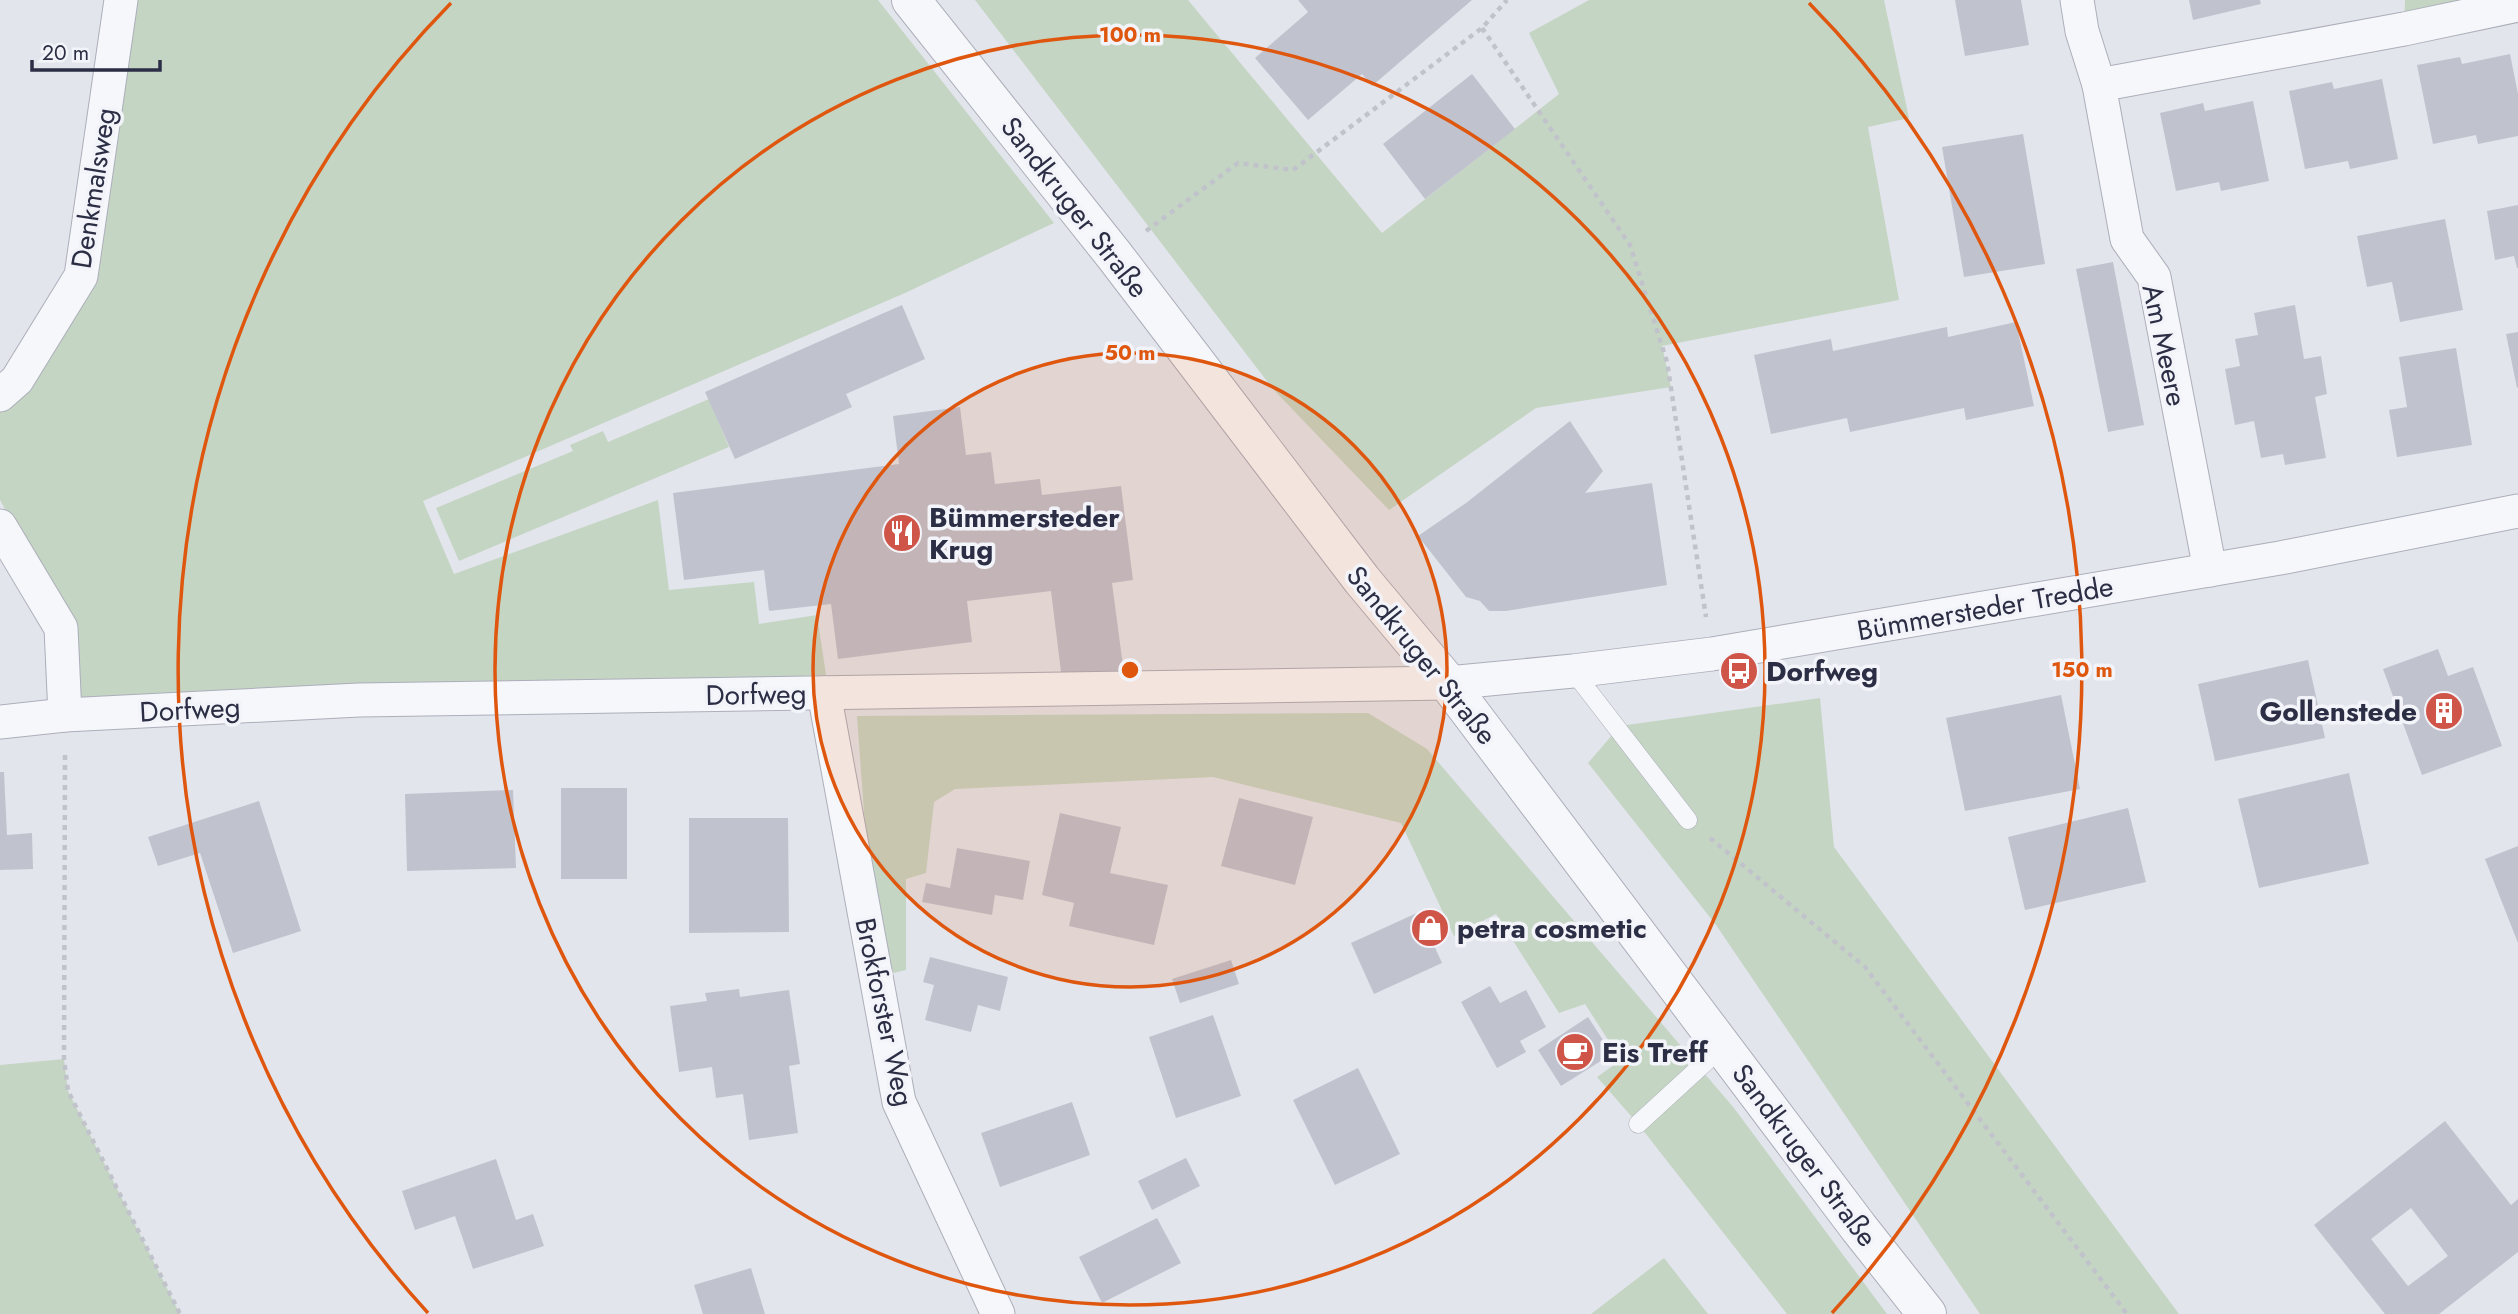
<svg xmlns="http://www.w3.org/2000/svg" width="2518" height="1314" viewBox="0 0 2518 1314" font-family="Jost,sans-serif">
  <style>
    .green { fill: #c5d5c4 }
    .building { fill: #c0c2ce; fill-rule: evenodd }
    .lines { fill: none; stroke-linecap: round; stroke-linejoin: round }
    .service-casing { stroke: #acaeba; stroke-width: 19 }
    .minor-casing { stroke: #acaeba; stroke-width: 35 }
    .tertiary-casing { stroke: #acaeba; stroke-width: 40 }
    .path { stroke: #c1c3cb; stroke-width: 4.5; stroke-dasharray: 5 5; stroke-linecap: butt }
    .service { stroke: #f6f7fa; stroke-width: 18 }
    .minor { stroke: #f6f7fa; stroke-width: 33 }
    .tertiary { stroke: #f6f7fa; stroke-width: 38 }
    .ring { fill: none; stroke: #df570f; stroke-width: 3.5 }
    .labels { text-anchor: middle; stroke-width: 7; stroke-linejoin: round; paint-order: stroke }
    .street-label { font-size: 28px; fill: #2b2e44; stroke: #f3f4f9 }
    .poi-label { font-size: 28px; font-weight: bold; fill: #2b2e44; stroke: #f3f4f9; text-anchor: start }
    .centre { fill: #df570f; stroke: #f3f4f9; stroke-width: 3.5 }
    .ring-label { font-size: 21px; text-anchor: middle; font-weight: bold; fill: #df570f; stroke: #f3f4f9; stroke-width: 7; stroke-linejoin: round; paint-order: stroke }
  </style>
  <rect width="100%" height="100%" fill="#e3e5ec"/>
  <!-- green -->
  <g class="green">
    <path d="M121,0h757l176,223 -149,70 -482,208 31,73 204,-74 11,90 85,-8 5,42 58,-9 9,60 -752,29 -4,-76 -70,-128v-105l81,-119z"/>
    <path d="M975,0h213l194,233 177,-139 -30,-61 60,-33h295l25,118 -41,9 31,173 -237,46 9,41 -135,21 -147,102 -116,-121z"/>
    <path d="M2405,0h113l-114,29z"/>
    <path d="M709,399l20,48 -270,114 -23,-53 137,-57 -3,-6 33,-14 5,11z"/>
    <path d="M1820,698l14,149 345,467h-199l-264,-389 -128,-162 32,-37z"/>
    <path d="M1368,713l59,36 307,359 153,206h-100l-149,-190 -41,-47 24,-17 -36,-56 -26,9 -63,-99 -42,22 -53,-113 -188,-46 -258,12 -21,13 -8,71 -20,6v91l-30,7 -19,-261z"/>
    <path d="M64,1059l4,32 112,223h-180v-249z"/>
    <path d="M1664,1258l44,56h-117z"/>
  </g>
  <!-- building -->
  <g class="building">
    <path d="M1298,0h174l-100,86 -10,-12 -54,46 -53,-62 53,-46z"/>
    <path d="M1955,0h66l8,45 -64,11z"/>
    <path d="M2189,0h71l1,4 -68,16z"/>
    <path d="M2510,54l8,40v42l-40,8 -2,-9 -43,9 -16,-79 43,-8 2,7z"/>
    <path d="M1472,74l43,55 -90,70 -42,-55z"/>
    <path d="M2382,79l16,80 -48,10 -2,-8 -43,8 -16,-78 43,-9 2,7z"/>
    <path d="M2253,101l16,80 -48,10 -2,-9 -43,9 -16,-78 43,-10 2,8z"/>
    <path d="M2023,134l22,130 -81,13 -22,-130z"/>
    <path d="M2518,205v63h-1l-3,-12 -19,4 -8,-49z"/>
    <path d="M2445,219l18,91 -63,12 -8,-40 -25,5 -10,-51z"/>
    <path d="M2113,262l31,163 -36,7 -32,-163z"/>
    <path d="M902,305l23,54 -79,35 6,13 -117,52 -30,-67z"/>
    <path d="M2295,305l9,54 17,-3 6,38 -12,3 11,61 -41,7 -2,-11 -22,4 -7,-37 -19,4 -10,-56 15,-3 -5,-27 23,-4 -4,-22z"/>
    <path d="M2016,322l18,84 -68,14 -2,-12 -114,24 -3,-14 -76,16 -17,-79 77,-16 2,12 114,-24 1,10z"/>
    <path d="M2518,332v55l-1,1 -11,-54z"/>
    <path d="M2456,348l16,97 -75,12 -8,-47 18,-3 -8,-50z"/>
    <path d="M960,407l6,48 25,-3 4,32 45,-5 2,16 79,-9 12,94 -21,3 13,98 -62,7 -12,-97 -84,10 5,41 -134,17 -7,-55 -62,7 -5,-41 -80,10 -11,-87 226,-29 -6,-48z"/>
    <path d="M1570,421l33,50 -18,22 67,-10 15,102 -161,26h-17l-9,-10 -14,-4 -48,-61 48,-33z"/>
    <path d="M2438,649l10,27 25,-9 29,79 -80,29 -39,-106z"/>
    <path d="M2308,660l17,78 -110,23 -17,-77z"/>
    <path d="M2061,695l19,94 -115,22 -19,-93z"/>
    <path d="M0,772h4l3,63 25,-2 1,36 -33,1z"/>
    <path d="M2349,773l20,91 -110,24 -21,-89z"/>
    <rect x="561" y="788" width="66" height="91"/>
    <path d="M513,790l3,78 -109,3 -2,-77z"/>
    <path d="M1239,798l74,19 -18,68 -74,-19z"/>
    <path d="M259,801l42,130 -68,22 -33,-100 -42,13 -10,-29z"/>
    <path d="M2128,808l18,74 -121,28 -17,-73z"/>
    <path d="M1060,813l61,14 -11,46 58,12 -14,60 -85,-19 5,-23 -32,-8z"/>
    <path d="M689,818h99l1,114 -100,1z"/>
    <path d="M2518,846v97l-33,-84z"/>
    <path d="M957,848l73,13 -7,39 -28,-5 -3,20 -70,-13 4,-19 24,5z"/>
    <path d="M1419,912l23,51 -68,31 -23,-51z"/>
    <path d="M930,957l78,20 -8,34 -22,-6 -7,27 -46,-12 9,-35 -11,-3z"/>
    <path d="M1231,960l8,24 -59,19 -8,-24z"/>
    <path d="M1490,986l10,17 26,-13 20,37 -26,14 6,11 -29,16 -36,-66z"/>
    <path d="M739,989l1,8 49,-7 11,74 -11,2 9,67 -49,7 -6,-46 -27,4 -4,-31 -33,5 -9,-66 37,-5 -2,-8z"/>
    <path d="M1213,1015l28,81 -65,22 -27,-81z"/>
    <path d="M1588,1017l24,37 -51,32 -23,-36z"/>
    <path d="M1358,1068l42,86 -65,31 -42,-85z"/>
    <path d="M1072,1102l18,53 -90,32 -19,-54z"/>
    <path d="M2445,1121l66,84 7,-6v53l-79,62h-54l-71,-89zM2411,1208l37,48 -40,30 -37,-47z"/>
    <path d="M1186,1158l14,28 -48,24 -14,-29z"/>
    <path d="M496,1159l20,61 17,-6 11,32 -71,23 -18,-53 -40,14 -13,-39z"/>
    <path d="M1157,1218l24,45 -79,40 -23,-46z"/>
    <path d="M751,1268l14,46h-62l-9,-29z"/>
  </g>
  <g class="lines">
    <defs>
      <g id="service">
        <path d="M1573,671l115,149"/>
        <path d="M1638,1124l85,-78"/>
      </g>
      <g id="minor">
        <path d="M2077,0l5,31 17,54"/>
        <path d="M0,395l17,-15 64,-104 40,-276"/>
        <path d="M0,526l61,102 4,87"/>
        <path d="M2210,570l-56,-293 -27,-38 -28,-154 305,-56 114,-24"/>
        <path d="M824,693l75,409 99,212"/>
        <path d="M0,722l65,-7 294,-15 1089,-17 125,-12 139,-17 568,-96 238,-47"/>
      </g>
      <path id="tertiary" d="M911,0l203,255 248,325 86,103 411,545 68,86"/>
    </defs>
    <!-- service casing -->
    <use href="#service" class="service-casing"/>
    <!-- minor casing -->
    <use href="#minor" class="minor-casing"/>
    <!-- tertiary casing -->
    <use href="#tertiary" class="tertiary-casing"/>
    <!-- path -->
    <g class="path">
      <path d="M1482,28l148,217 37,117 39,255"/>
      <path d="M1146,231l92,-68 55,7 189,-142 25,-28"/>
      <path d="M65,755l-1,304 4,32 112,223"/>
      <path d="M1710,838l155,129 262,347"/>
    </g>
    <!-- service -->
    <use href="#service" class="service"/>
    <!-- minor -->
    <use href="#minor" class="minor"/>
    <!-- tertiary -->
    <use href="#tertiary" class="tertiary"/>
  </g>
  <!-- distance rings -->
  <circle cx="1130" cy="670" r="317" fill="#df570f" fill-opacity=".12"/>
  <g class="ring">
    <circle cx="1130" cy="670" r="317"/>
    <circle cx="1130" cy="670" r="635"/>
    <path d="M428 1313A952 952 0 0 1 451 3M1809 3A952 952 0 0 1 1832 1313"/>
  </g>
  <!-- icons -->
  <defs>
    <symbol id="restaurant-disc" viewBox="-11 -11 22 22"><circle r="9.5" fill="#d05549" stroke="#f3f4f9"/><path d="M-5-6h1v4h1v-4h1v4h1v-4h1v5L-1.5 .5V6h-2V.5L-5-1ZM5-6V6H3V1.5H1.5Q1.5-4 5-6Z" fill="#fff"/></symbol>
    <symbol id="bus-disc" viewBox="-11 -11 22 22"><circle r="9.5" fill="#d05549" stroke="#f3f4f9"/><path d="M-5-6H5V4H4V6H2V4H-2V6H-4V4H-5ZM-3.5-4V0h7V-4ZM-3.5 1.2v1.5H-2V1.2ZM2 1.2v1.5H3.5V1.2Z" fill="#fff"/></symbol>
    <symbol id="building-disc" viewBox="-11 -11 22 22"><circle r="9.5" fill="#d05549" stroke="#f3f4f9"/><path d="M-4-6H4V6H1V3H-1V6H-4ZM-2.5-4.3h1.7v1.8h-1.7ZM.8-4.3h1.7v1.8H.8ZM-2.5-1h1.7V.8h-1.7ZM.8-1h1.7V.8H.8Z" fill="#fff"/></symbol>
    <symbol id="shop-disc" viewBox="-11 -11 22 22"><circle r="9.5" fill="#d05549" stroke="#f3f4f9"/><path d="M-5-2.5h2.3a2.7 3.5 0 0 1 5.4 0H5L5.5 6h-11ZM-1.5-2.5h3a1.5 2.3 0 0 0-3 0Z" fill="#fff"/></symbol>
    <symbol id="cafe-disc" viewBox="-11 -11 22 22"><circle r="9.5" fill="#d05549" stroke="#f3f4f9"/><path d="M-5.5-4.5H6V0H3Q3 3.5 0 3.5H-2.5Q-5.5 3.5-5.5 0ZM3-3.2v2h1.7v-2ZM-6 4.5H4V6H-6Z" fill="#fff"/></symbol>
  </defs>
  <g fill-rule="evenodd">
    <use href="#restaurant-disc" x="880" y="511" width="44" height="44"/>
    <use href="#bus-disc" x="1717" y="649" width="44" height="44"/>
    <use href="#building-disc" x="2422" y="689" width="44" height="44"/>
    <use href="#shop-disc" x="1408" y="906" width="44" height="44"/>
    <use href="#cafe-disc" x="1553" y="1030" width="44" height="44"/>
  </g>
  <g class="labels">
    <!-- street labels -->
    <g class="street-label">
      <text transform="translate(93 188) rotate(-81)" y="10">Denkmalsweg</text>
      <text transform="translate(1075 207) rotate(52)" y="10">Sandkruger Straße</text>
      <text transform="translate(2165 345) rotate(78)" y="10">Am Meere</text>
      <text transform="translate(1985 608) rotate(-10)" y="10">Bümmersteder Tredde</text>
      <text transform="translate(1422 655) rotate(51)" y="10">Sandkruger Straße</text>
      <text transform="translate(756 694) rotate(-1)" y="10">Dorfweg</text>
      <text transform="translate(190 709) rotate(-3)" y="10">Dorfweg</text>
      <text transform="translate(885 1012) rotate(78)" y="10">Brokforster Weg</text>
      <text transform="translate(1805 1155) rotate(53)" y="10">Sandkruger Straße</text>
    </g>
    <!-- poi labels -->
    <g class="poi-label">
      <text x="929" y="527">Bümmersteder<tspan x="929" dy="32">Krug</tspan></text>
      <text x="1766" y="681">Dorfweg</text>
      <text x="2417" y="721" text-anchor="end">Gollenstede</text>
      <text x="1457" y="938">petra cosmetic</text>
      <text x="1602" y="1062">Eis Treff</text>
    </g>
  </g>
  <circle cx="1130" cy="670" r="10" class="centre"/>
  <g class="ring-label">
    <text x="1130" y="42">100 m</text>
    <text x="1130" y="360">50 m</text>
    <text x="2082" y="677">150 m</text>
  </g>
  <!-- scale -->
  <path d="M32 60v10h128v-10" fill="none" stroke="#2b2e44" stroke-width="3.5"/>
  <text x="42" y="60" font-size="21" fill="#2b2e44" stroke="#f3f4f9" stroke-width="5" paint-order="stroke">20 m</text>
</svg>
